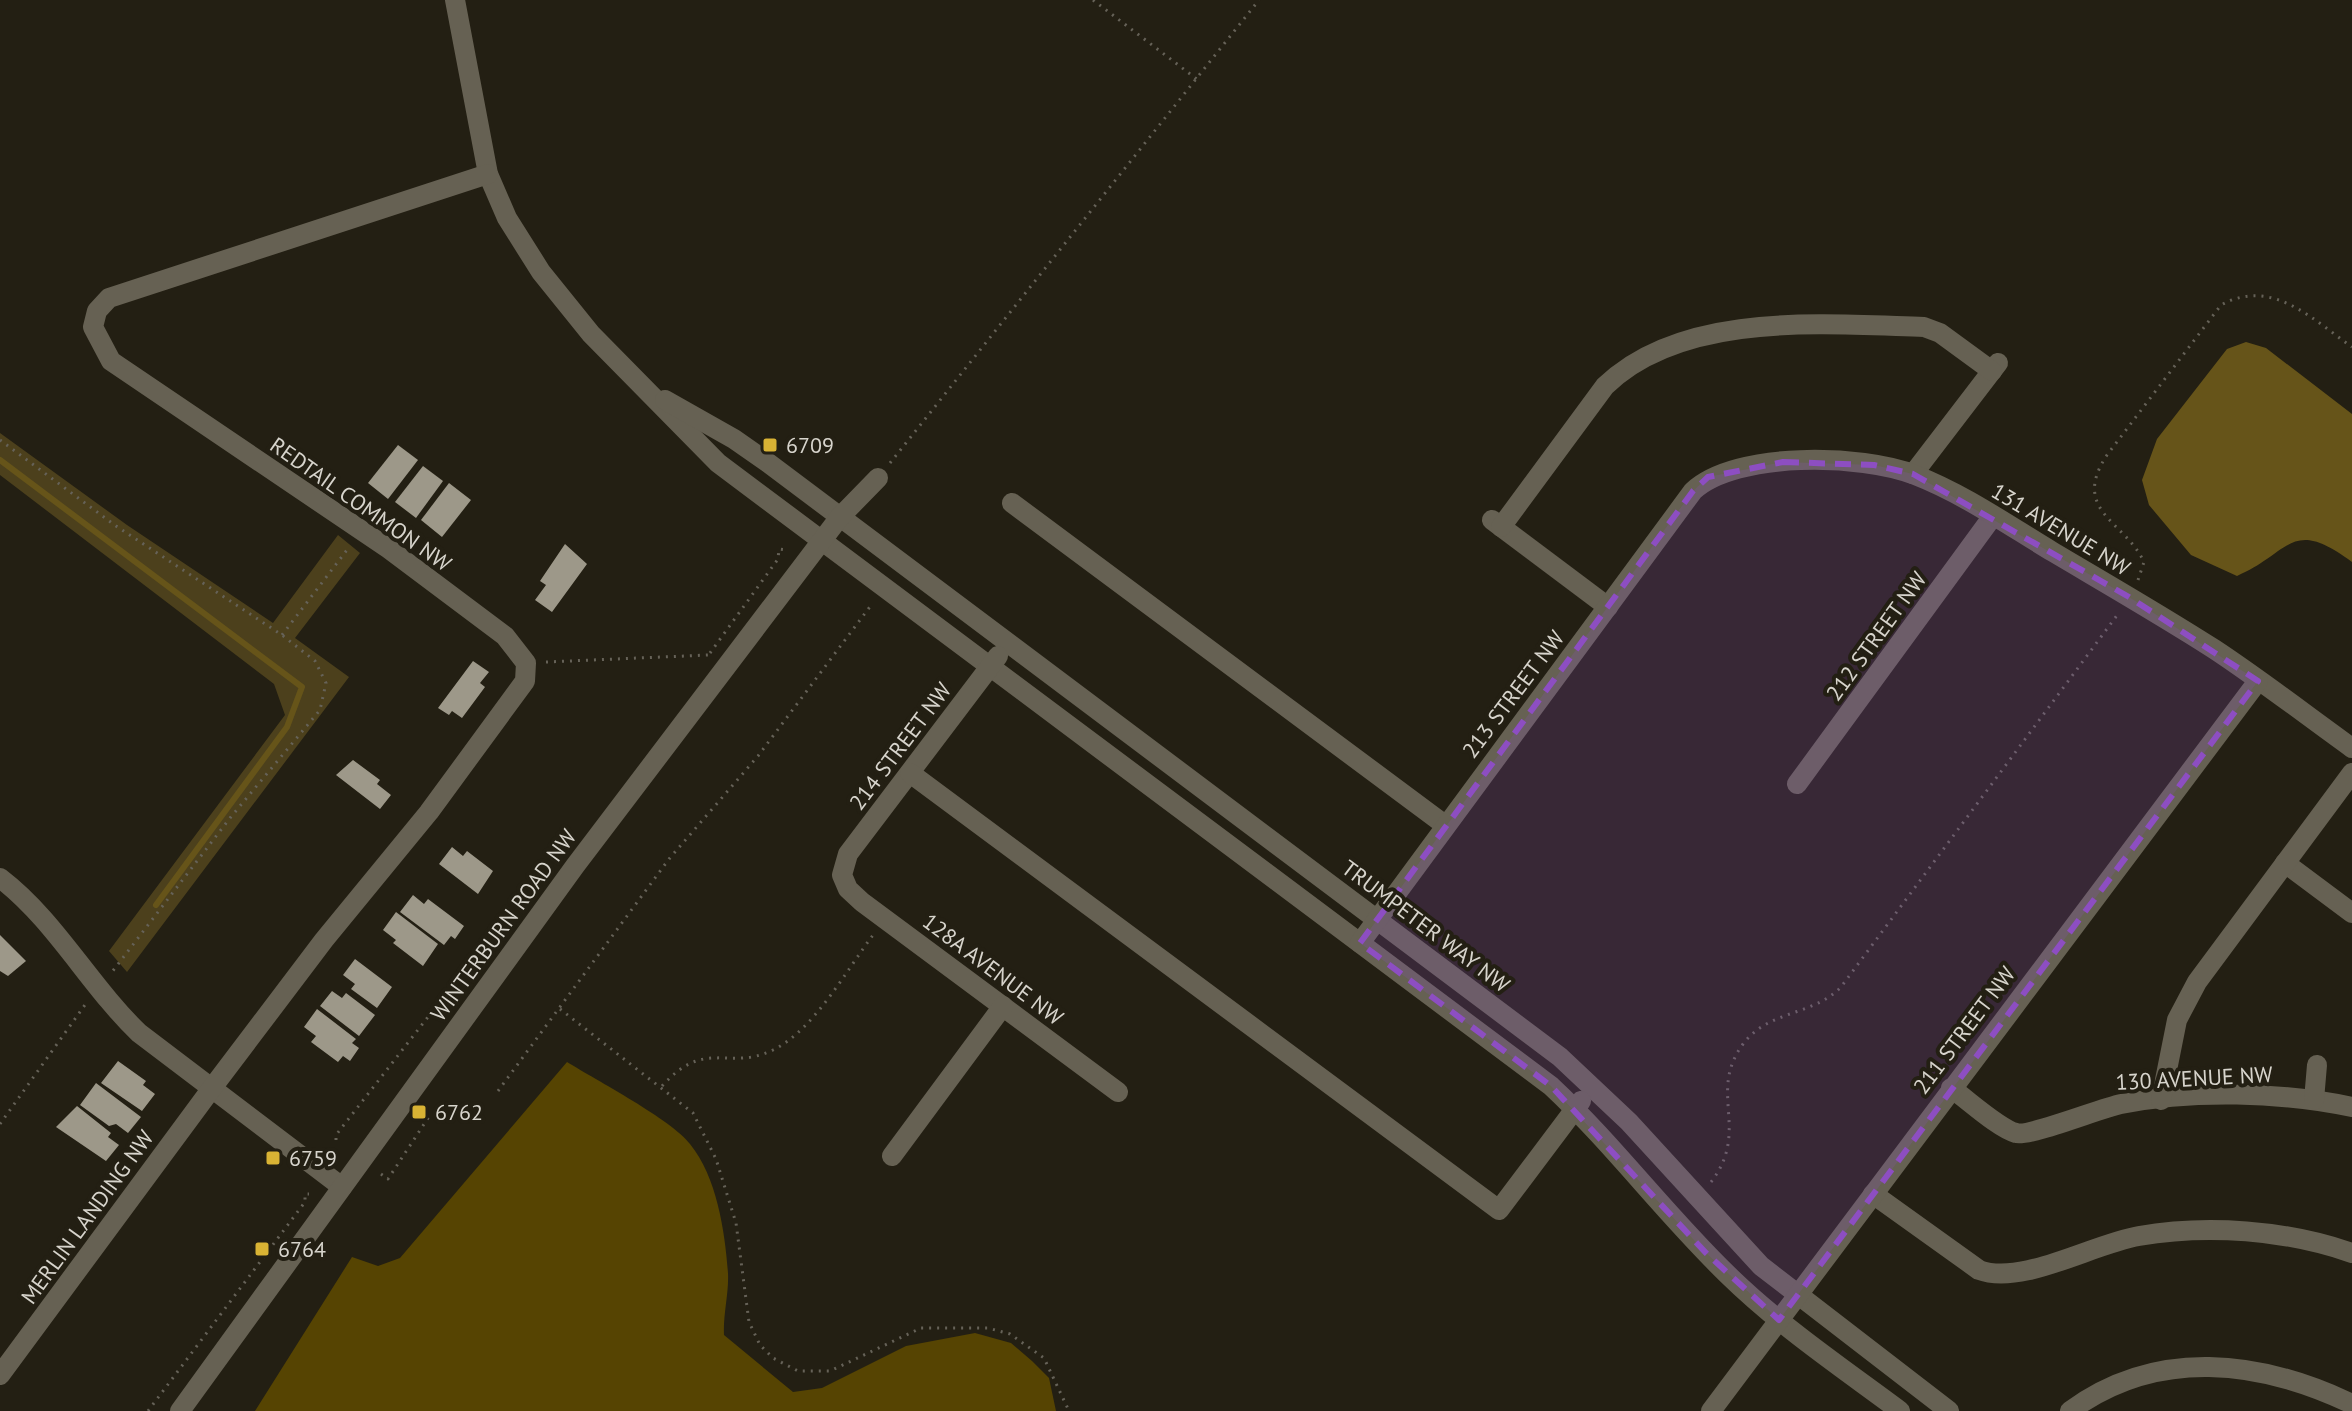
<svg xmlns="http://www.w3.org/2000/svg" width="2352" height="1411" viewBox="0 0 2352 1411" font-family="'PT Sans',sans-serif">
  <style>
    .green { fill: #4c401c }
    .forest { fill: #564402 }
    .water { fill: #665419 }
    .lines { fill: none; stroke-linecap: round; stroke-linejoin: round }
    .stream { stroke: #665419; stroke-width: 6 }
    .building { fill: #9d9889 }
    .path { stroke: #666258; stroke-width: 3; stroke-dasharray: 2 6; stroke-linecap: butt }
    .minor { stroke: #666153; stroke-width: 20 }
    .marked { fill: #8d4ec2; fill-opacity: 0.2; stroke: #8d4ec2; stroke-width: 6; stroke-dasharray: 16 10; stroke-linejoin: round }
    .poi-dot { fill: #d9b334; stroke: #231f13; stroke-width: 3 }
    .labels { text-anchor: middle; stroke-width: 8; stroke-linejoin: round; paint-order: stroke }
    .poi-label { font-size: 22px; fill: #d7d4cc; stroke: #231f13; text-anchor: start }
    .street-label { font-size: 22px; fill: #d7d4cc; stroke: #231f13 }
  </style>
  <rect width="100%" height="100%" fill="#231f13"/>
  <!-- green -->
  <path class="green" d="M0,433l127,92 146,98 65,-88 22,18 -65,85 54,39 -222,295 -18,-21 176,-236 -11,-31 -274,-209z"/>
  <!-- forest -->
  <path class="forest" d="M567,1062c29,18 105,58 123,82 27,33 35,88 38,129 1,20 -5,41 -4,62l69,57 29,-4 84,-42 69,-13 36,10 21,18 17,17 7,33h-801l97,-154 26,9 22,-8z"/>
  <!-- water -->
  <path class="water" d="M2246,342l20,6 86,66v148c-62,-46 -61,-9 -115,14l-46,-21 -42,-50 -7,-25 15,-41 70,-90z"/>
  <g class="lines">
    <!-- stream -->
    <path class="stream" d="M0,460l302,227 -15,40 -131,178"/>
  </g>
  <!-- building -->
  <g class="building">
    <path d="M398,445l20,15 -30,39 -20,-16z"/>
    <path d="M423,466l20,15 -27,37 -21,-16z"/>
    <path d="M449,483l22,17 -29,37 -21,-17z"/>
    <path d="M565,544l22,20 -35,48 -17,-12 11,-15 -6,-4z"/>
    <path d="M473,661l16,11 -9,11 5,4 -23,31 -10,-7 -3,4 -11,-7z"/>
    <path d="M353,760l27,20 -3,4 14,11 -11,14 -44,-34z"/>
    <path d="M452,847l11,9 4,-5 26,20 -15,23 -39,-30z"/>
    <path d="M413,895l11,9 4,-5 36,27 -9,13 -4,-3 -7,9 -44,-33z"/>
    <path d="M396,912l42,32 -15,22 -30,-23 3,-3 -13,-10z"/>
    <path d="M0,935l26,26 -18,15 -8,-5z"/>
    <path d="M355,959l37,28 -15,21 -26,-19 4,-5 -12,-9z"/>
    <path d="M332,991l10,7 4,-5 29,22 -16,21 -39,-30z"/>
    <path d="M317,1009l39,30 -4,4 7,5 -9,13 -7,-5 -5,6 -27,-20 5,-6 -12,-9z"/>
    <path d="M118,1061l28,20 -3,4 12,9 -13,17 -41,-28z"/>
    <path d="M96,1083l45,34 -13,16 -12,-9 -7,2 -29,-21z"/>
    <path d="M77,1106l34,27 -3,4 11,8 -13,16 -50,-34z"/>
  </g>
  <g class="lines">
    <!-- path -->
    <g class="path">
      <path d="M1093,0l105,80"/>
      <path d="M0,440l116,86 166,109 33,26 11,22 -6,27 -90,108 -118,154"/>
      <path d="M890,463l369,-463"/>
      <path d="M2138,580l6,-18c-19,-41 -74,-51 -37,-107l114,-150c51,-28 91,14 131,42"/>
      <path d="M282,635l68,-89"/>
      <path d="M710,653l68,-94 1,-10 8,1"/>
      <path d="M546,662l162,-7"/>
      <path d="M560,1009l133,104 23,46 20,64 13,99 11,23 13,13 25,13h32l91,-43h67l22,6 34,24 25,53"/>
      <path d="M662,1086c44,-49 66,-14 111,-36 40,-19 73,-79 100,-115"/>
      <path d="M498,1091l171,-232 89,-103 114,-152"/>
      <path d="M0,1124l87,-122"/>
      <path d="M336,1140v-5l99,-127 64,-73"/>
      <path d="M381,1174l7,5 42,-64"/>
      <path d="M1711,1182c40,-52 -4,-89 32,-138 25,-34 70,-28 98,-57l277,-373"/>
      <path d="M148,1411l157,-209v-8h4"/>
    </g>
    <!-- minor -->
    <g class="minor">
      <path d="M455,0l33,174 19,44 34,54 50,62 127,129 833,623c63,59 114,128 176,188 53,52 114,93 173,137"/>
      <path d="M665,400l69,39 33,23 793,595 69,65 132,144 188,145"/>
      <path d="M1913,474l85,-111"/>
      <path d="M1012,503l433,322"/>
      <path d="M1492,520l116,87"/>
      <path d="M1501,527l104,-141c77,-75 219,-62 319,-59l16,6 52,38"/>
      <path d="M998,656l-150,198 -6,21 6,14 14,13 256,190"/>
      <path d="M910,773l589,437 82,-109"/>
      <path d="M1797,784l196,-268"/>
      <path d="M2285,863l67,50"/>
      <path d="M0,878c55,42 89,107 139,155l203,154"/>
      <path d="M1360,943l333,-452c43,-40 169,-37 222,-16 49,19 93,50 138,77 54,32 108,63 161,97 47,31 92,66 138,99"/>
      <path d="M1951,1088c16,11 47,40 65,45 13,4 85,-25 105,-29 71,-14 161,-12 231,3"/>
      <path d="M2161,1100l16,-80 20,-38 155,-209"/>
      <path d="M2314,1100l3,-35"/>
      <path d="M892,1156l111,-150"/>
      <path d="M1873,1194l106,76c43,16 113,-26 160,-34 68,-12 147,-6 213,17"/>
      <path d="M0,1375l212,-287 112,-148 105,-128 96,-131 1,-18 -21,-27 -116,-87 -278,-188 -18,-34 4,-16 12,-13 379,-124"/>
      <path d="M180,1411l395,-545 264,-348 39,-40"/>
      <path d="M1711,1411l547,-730"/>
      <path d="M2070,1411c87,-64 190,-51 282,-7"/>
    </g>
  </g>
  <!-- marked area -->
  <path class="marked" d="M1783,462l91,3 39,9 216,123 129,84 -479,639 -73,-67 -155,-167 -191,-143 333,-452 15,-14z"/>
  <!-- markers -->
  <g class="poi-dot">
    <rect x="762" y="437" width="16" height="16" rx="4"/>
    <rect x="411" y="1104" width="16" height="16" rx="4"/>
    <rect x="265" y="1150" width="16" height="16" rx="4"/>
    <rect x="254" y="1241" width="16" height="16" rx="4"/>
  </g>
  <g class="labels">
    <!-- poi labels -->
    <g class="poi-label">
      <text x="786" y="453">6709</text>
      <text x="435" y="1120">6762</text>
      <text x="289" y="1166">6759</text>
      <text x="278" y="1257">6764</text>
    </g>
    <!-- street labels -->
    <g class="street-label">
      <text transform="translate(361 504) rotate(35)" y="8">REDTAIL COMMON NW</text>
      <text transform="translate(2061 529) rotate(31)" y="8">131 AVENUE NW</text>
      <text transform="translate(1876 636) rotate(-54)" y="8">212 STREET NW</text>
      <text transform="translate(1513 694) rotate(-53)" y="8">213 STREET NW</text>
      <text transform="translate(900 746) rotate(-53)" y="8">214 STREET NW</text>
      <text transform="translate(503 925) rotate(-54)" y="8">WINTERBURN ROAD NW</text>
      <text transform="translate(1426 926) rotate(37)" y="8">TRUMPETER WAY NW</text>
      <text transform="translate(993 969) rotate(37)" y="8">128A AVENUE NW</text>
      <text transform="translate(1964 1030) rotate(-53)" y="8">211 STREET NW</text>
      <text transform="translate(2194 1078) rotate(-3)" y="8">130 AVENUE NW</text>
      <text transform="translate(87 1217) rotate(-54)" y="8">MERLIN LANDING NW</text>
    </g>
  </g>
</svg>
